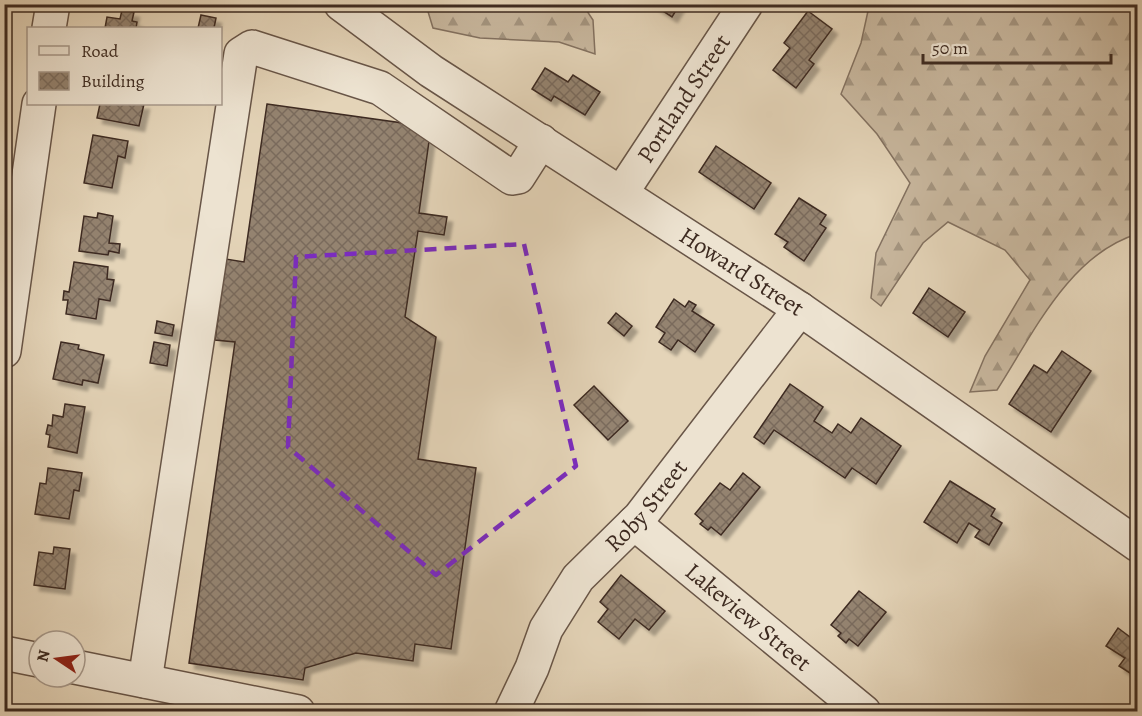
<svg xmlns="http://www.w3.org/2000/svg" width="1142" height="716" viewBox="0 0 1142 716" font-family="Alegreya,serif">
  <style>
    .forest { fill: url(#forest-firs); stroke: #837160; stroke-width: 1.5 }
    .building { fill: url(#building-cross-hatch); stroke: #3e2b21; stroke-width: 1.5; filter: url(#shadow) }
    .lines { fill: none; stroke-linecap: round; stroke-linejoin: round }
    .minor-casing { stroke: #685547; stroke-width: 36 }
    .minor { stroke: #ede3d1; stroke-width: 33 }
    .marked { fill: none; stroke: #7b2cbf; stroke-width: 4.5; stroke-dasharray: 12 8; stroke-linejoin: round }
    .labels { text-anchor: middle; stroke-width: 6; stroke-linejoin: round; paint-order: stroke }
    .street-label { font-size: 24px; fill: #3e2b21; stroke: #ede3d1 }
  </style>
  <defs>
    <pattern id="forest-firs" width="22" height="20" patternUnits="userSpaceOnUse" patternTransform="scale(1.5)"><rect width="22" height="20" fill="#c8b79e"/><path d="M5 1l3.5 6h-7zM16 11l3.5 6h-7z" fill="#a49580"/></pattern>
    <pattern id="building-cross-hatch" width="8" height="8" patternUnits="userSpaceOnUse" patternTransform="scale(1.5)"><rect width="8" height="8" fill="#948370"/><path d="M0 0l8 8M0 8l8-8" fill="none" stroke="#7a6b5c"/></pattern>
    <filter id="shadow"><feDropShadow dx="5.5" dy="5.5" stdDeviation="1.5" flood-color="#0004"/></filter>
  </defs>
  <rect width="100%" height="100%" fill="#e4d4b8"/>
  <filter id="stains"><feTurbulence type="fractalNoise" baseFrequency=".00333" numOctaves="4"/><feColorMatrix values="0 0 0 0 .2 0 0 0 0 .09 0 0 0 0 .02 0 0 0 .5 -.17"/></filter>
  <radialGradient id="worn" r=".72"><stop offset=".6" stop-color="#630" stop-opacity="0"/><stop offset="1" stop-color="#630" stop-opacity=".3"/></radialGradient>
  <!-- forest -->
  <g class="forest">
    <path d="M426,5h157l10,15 2,34 -36,-12 -79,-4 -47,-10z"/>
    <path d="M858,5h279v229c-68,21 -104,100 -140,156l-27,2 15,-36 45,-76 -25,-30 -57,-28 -25,21 -42,63 -10,-8 5,-45 34,-70 -33,-49 -36,-40 20,-51 7,-32z"/>
  </g>
  <!-- building -->
  <g class="building">
    <path d="M652,4h28l-8,13z"/>
    <path d="M122,10l12,2 -2,9 5,1 -1,6h-31l2,-11 13,2z"/>
    <path d="M808,11l24,18 -23,31 5,4 -18,24 -23,-18 17,-22 -6,-5z"/>
    <path d="M201,15l15,3 -2,10h-16z"/>
    <path d="M545,68l23,14 5,-7 27,17 -15,23 -31,-19 -3,5 -19,-12z"/>
    <path d="M100,104h44l-5,22 -42,-8z"/>
    <path d="M267,104l164,23 -12,86 28,4 -3,18 -26,-4 -13,86 31,20 -18,122 58,9 -25,181 -36,-5 -2,17 -57,-8 -51,15 -2,12 -114,-17 46,-321 -20,-2 11,-81 18,3z"/>
    <path d="M93,135l35,6 -3,17 -7,-2 -6,32 -28,-5z"/>
    <path d="M716,146l55,37 -17,26 -55,-37z"/>
    <path d="M799,198l27,17 -6,9 6,4 -22,33 -20,-14 4,-5 -13,-8z"/>
    <path d="M98,213l15,3 -4,27 11,1 -1,9 -10,-2 -1,4 -29,-4 5,-35 13,2z"/>
    <path d="M74,262l34,5 -1,12 7,1 -4,21 -11,-2 -3,20 -30,-5 2,-14h-5l1,-9 5,1z"/>
    <path d="M929,288l36,24 -17,25 -35,-24z"/>
    <path d="M674,299l11,8 4,-6 7,4 -4,6 22,14 -19,27 -17,-12 -7,10 -12,-8 6,-9 -9,-6z"/>
    <path d="M616,313l16,13 -8,10 -16,-13z"/>
    <path d="M157,321l17,4 -2,11 -17,-3z"/>
    <path d="M61,342l18,3 -1,4 26,6 -6,28 -15,-3 -1,5 -29,-6z"/>
    <path d="M154,342l16,3 -3,21 -17,-3z"/>
    <path d="M1062,351l29,20 -40,61 -42,-28 25,-39 13,8z"/>
    <path d="M790,384l33,23 -9,14 18,12 6,-9 13,9 10,-15 40,28 -25,38 -24,-16 -7,10 -71,-48 -10,14 -10,-7z"/>
    <path d="M594,386l34,35 -20,19 -34,-35z"/>
    <path d="M65,404l20,3 -8,46 -29,-6 2,-12 -4,-1 2,-9 4,1 1,-11 10,2z"/>
    <path d="M48,468l34,5 -3,18 -5,-1 -5,29 -34,-5 5,-31 6,1z"/>
    <path d="M743,473l17,14 -39,48 -10,-8 -3,3 -8,-6 3,-3 -8,-7 25,-31 10,7z"/>
    <path d="M950,481l45,28 -4,7 11,7 -13,22 -14,-8 5,-7 -11,-7 -12,20 -33,-21z"/>
    <path d="M54,547l16,2 -5,40 -31,-4 5,-33 14,2z"/>
    <path d="M621,575l44,36 -16,19 -14,-11 -16,20 -21,-17 10,-13 -8,-7z"/>
    <path d="M859,591l27,21 -28,34 -9,-7 -3,4 -8,-7 3,-3 -10,-8z"/>
    <path d="M1138,625v43l-5,7 -14,-9 6,-8 -19,-12 12,-18 12,9z"/>
  </g>
  <g class="lines">
    <defs>
      <g id="minor">
        <path id="s1" d="M341,4l90,67 369,238 338,236"/>
        <path d="M49,28l4,-24"/>
        <path id="s2" d="M622,192l124,-188"/>
        <path d="M4,351l35,-247"/>
        <path id="s3" d="M634,523l230,189"/>
        <path d="M4,653l35,7"/>
        <path d="M75,667l223,45"/>
        <path d="M145,681l96,-627 11,-7 128,41 132,90 6,-1 23,-36"/>
        <path id="s4" d="M511,712l21,-44 14,-39 32,-51 62,-61 160,-208"/>
      </g>
    </defs>
    <!-- minor casing -->
    <use href="#minor" class="minor-casing"/>
    <!-- minor -->
    <use href="#minor" class="minor"/>
  </g>
  <!-- marked area -->
  <path class="marked" d="M524,244l52,222 -140,109 -148,-128 8,-190z"/>
  <g class="labels">
    <!-- street labels -->
    <g class="street-label">
      <text dy="8" stroke="none"><textPath href="#s2" startOffset="112">Portland Street</textPath></text>
      <text dy="8" stroke="none"><textPath href="#s1" startOffset="482">Howard Street</textPath></text>
      <text dy="8" stroke="none"><textPath href="#s4" startOffset="250">Roby Street</textPath></text>
      <text dy="8" stroke="none"><textPath href="#s3" startOffset="148">Lakeview Street</textPath></text>
    </g>
  </g>
  <!-- margin -->
  <rect width="1142" height="716" fill="none" stroke="#e4d4b8" stroke-width="24"/>
  <rect x="6" y="6" width="1130" height="704" fill="none" stroke="#3e2b21" stroke-width="3"/>
  <rect x="12" y="12" width="1118" height="692" fill="none" stroke="#3e2b21" stroke-width="1.5"/>
  <!-- legend -->
  <rect x="27" y="27" width="195" height="78" fill="#ede3d1" stroke="#a7998b" stroke-width="1.5"/>
  <rect x="39" y="46" width="30" height="9" fill="#ede3d1" stroke="#a7998b" stroke-width="1.5"/>
  <text x="81" y="57" font-size="18" fill="#3e2b21">Road</text>
  <rect x="39" y="72" width="30" height="18" fill="url(#building-cross-hatch)" stroke="#a7998b" stroke-width="1.5"/>
  <text x="81" y="87" font-size="18" fill="#3e2b21">Building</text>
  <!-- north arrow -->
  <g transform="translate(57 659) rotate(283)"><circle r="28" fill="#ede3d1" stroke="#a7998b" stroke-width="1.5"/>
  <path d="M0-4.5L10 22L0 15L-10 22Z" fill="#8f2418"/>
  <text y="-9" font-size="16" font-weight="bold" text-anchor="middle" fill="#3e2b21">N</text>
  </g>
  <!-- scale -->
  <path d="M923 54v9h188v-9" fill="none" stroke="#3e2b21" stroke-width="3"/>
  <text x="932" y="54" font-size="18" fill="#3e2b21" stroke="#ede3d1" stroke-width="4.5" paint-order="stroke">50 m</text>
  <rect width="100%" height="100%" filter="url(#stains)"/>
  <rect width="100%" height="100%" fill="url(#worn)"/>
</svg>
